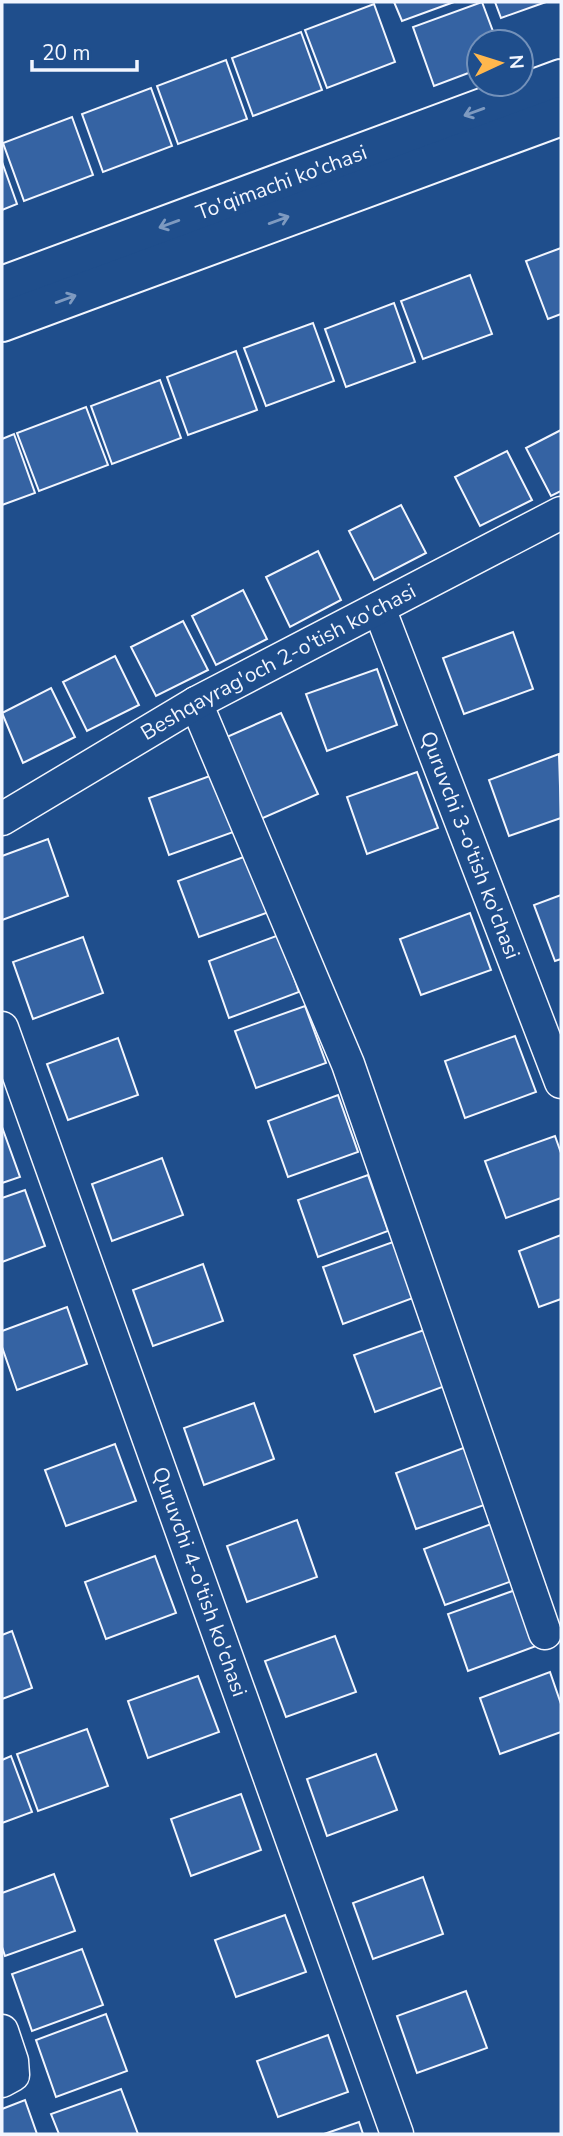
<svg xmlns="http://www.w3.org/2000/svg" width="563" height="2136" viewBox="0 0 563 2136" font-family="'Nunito Sans',sans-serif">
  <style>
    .building { fill: #3563a3; stroke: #f2f6ff; stroke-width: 2 }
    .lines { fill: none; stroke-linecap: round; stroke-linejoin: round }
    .minor-casing { stroke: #f2f6ff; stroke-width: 35 }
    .secondary-casing { stroke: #f2f6ff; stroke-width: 42 }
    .minor { stroke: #1f4e8c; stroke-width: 32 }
    .secondary { stroke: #1f4e8c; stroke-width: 38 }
    .oneway { stroke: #7e9ac0 }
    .labels { text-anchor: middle; stroke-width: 5; stroke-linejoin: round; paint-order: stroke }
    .street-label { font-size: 21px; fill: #f2f6ff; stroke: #1f4e8c }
  </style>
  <rect width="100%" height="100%" fill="#1f4e8c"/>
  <!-- building -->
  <g class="building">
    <path d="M394,2h60l-52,19z"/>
    <path d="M482,2l15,40h-18v27l-45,17 -21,-59z"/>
    <path d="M495,2h51l-45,16z"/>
    <path d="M374,4l21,58 -68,26 -22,-58z"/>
    <path d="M301,32l21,58 -69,26 -21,-58z"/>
    <path d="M226,60l21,59 -69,25 -21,-58z"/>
    <path d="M151,88l21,58 -69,26 -21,-58z"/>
    <path d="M72,117l21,58 -69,26 -21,-58z"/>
    <path d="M2,162l15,42 -15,6z"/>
    <path d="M561,248v66l-13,5 -22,-58z"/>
    <path d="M470,275l22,59 -69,25 -22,-58z"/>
    <path d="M394,303l21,59 -69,25 -21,-58z"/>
    <path d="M313,323l21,58 -68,25 -22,-58z"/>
    <path d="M236,351l21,59 -69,25 -21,-58z"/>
    <path d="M160,380l21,58 -69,26 -21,-58z"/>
    <path d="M86,407l22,58 -69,26 -22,-58z"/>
    <path d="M561,430v61l-10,5 -25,-48z"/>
    <path d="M14,434l21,59 -33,12v-66z"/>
    <path d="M507,451l25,49 -52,26 -25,-49z"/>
    <path d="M401,505l25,48 -52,27 -25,-49z"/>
    <path d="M318,551l23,49 -51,27 -24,-50z"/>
    <path d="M243,590l24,49 -51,26 -24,-49z"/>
    <path d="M183,621l25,49 -52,26 -25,-49z"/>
    <path d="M513,632l20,57 -69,25 -21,-56z"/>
    <path d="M115,656l24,49 -52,26 -24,-49z"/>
    <path d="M377,669l20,56 -70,26 -21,-57z"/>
    <path d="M51,688l24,49 -52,26 -21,-50z"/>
    <path d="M281,713l37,81 -62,27 -36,-81z"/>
    <path d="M559,754l2,64 -52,18 -20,-56z"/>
    <path d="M417,772l21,56 -71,26 -20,-57z"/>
    <path d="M218,773l21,57 -70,25 -20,-57z"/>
    <path d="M48,839l20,57 -66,24v-64z"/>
    <path d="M249,855l20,57 -70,25 -21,-56z"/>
    <path d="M561,895v64l-6,2 -21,-56z"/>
    <path d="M470,913l21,57 -70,25 -21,-56z"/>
    <path d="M279,935l20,57 -70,26 -20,-57z"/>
    <path d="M83,937l20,56 -70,26 -20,-57z"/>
    <path d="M305,1006l21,57 -70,25 -21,-57z"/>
    <path d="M515,1036l21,56 -71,26 -20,-57z"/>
    <path d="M118,1038l20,57 -70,25 -21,-56z"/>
    <path d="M338,1095l20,57 -70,25 -20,-56z"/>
    <path d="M2,1127l18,50 -18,6z"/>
    <path d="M555,1136l6,17v45l-55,20 -21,-57z"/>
    <path d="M162,1158l21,57 -71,26 -20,-57z"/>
    <path d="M368,1175l20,56 -70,26 -20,-57z"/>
    <path d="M25,1190l20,56 -43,16v-64z"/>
    <path d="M561,1235v64l-22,8 -20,-56z"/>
    <path d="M393,1242l20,56 -70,26 -20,-57z"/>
    <path d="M203,1264l20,57 -70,25 -20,-56z"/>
    <path d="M67,1307l20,57 -70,26 -15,-43v-16z"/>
    <path d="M424,1330l21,56 -70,26 -21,-57z"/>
    <path d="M254,1403l20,56 -70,26 -20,-57z"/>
    <path d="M115,1444l21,57 -70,25 -21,-56z"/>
    <path d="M466,1447l21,57 -71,25 -20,-56z"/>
    <path d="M297,1520l20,57 -70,25 -20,-56z"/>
    <path d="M494,1523l21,57 -70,25 -21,-56z"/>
    <path d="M155,1556l21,57 -70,26 -21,-57z"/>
    <path d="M518,1589l21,56 -71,26 -20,-57z"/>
    <path d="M12,1631l20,57 -30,11v-64z"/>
    <path d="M335,1636l21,56 -70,25 -21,-56z"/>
    <path d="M550,1672l11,32v28l-61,22 -20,-56z"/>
    <path d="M198,1676l21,56 -71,26 -20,-57z"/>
    <path d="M87,1729l21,57 -70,25 -21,-57z"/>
    <path d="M376,1754l21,56 -70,26 -20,-57z"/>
    <path d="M11,1756l21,56 -30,11v-63z"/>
    <path d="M241,1794l20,56 -70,26 -20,-57z"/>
    <path d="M54,1874l21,57 -70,25 -3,-9v-54z"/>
    <path d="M423,1877l20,57 -70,25 -20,-56z"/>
    <path d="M285,1915l21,57 -70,25 -21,-57z"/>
    <path d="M82,1949l21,56 -71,26 -20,-57z"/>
    <path d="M466,1991l21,57 -70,25 -20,-57z"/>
    <path d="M106,2014l21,57 -71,26 -20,-57z"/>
    <path d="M328,2035l20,57 -70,25 -21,-56z"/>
    <path d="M121,2089l17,45h-79l-8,-20z"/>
    <path d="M25,2100l12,34h-35v-25z"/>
    <path d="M359,2122l4,12h-39z"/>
  </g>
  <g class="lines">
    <defs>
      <g id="minor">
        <path id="s1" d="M379,608l182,474"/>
        <path d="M196,703l152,361 197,569"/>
        <path id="s2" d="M2,819l194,-116 365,-190"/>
        <path id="s3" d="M2,1028l395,1106"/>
        <path d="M2,2031l10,30 1,14 -11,6"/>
      </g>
      <g id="secondary">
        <path id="s4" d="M2,286l559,-207"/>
        <path d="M2,322l559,-206"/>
      </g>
    </defs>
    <!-- minor casing -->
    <use href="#minor" class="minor-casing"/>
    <!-- secondary casing -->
    <use href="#secondary" class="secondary-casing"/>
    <!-- minor -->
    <use href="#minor" class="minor"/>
    <!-- secondary -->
    <use href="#secondary" class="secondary"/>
  </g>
  <!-- one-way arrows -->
  <defs><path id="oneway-shaft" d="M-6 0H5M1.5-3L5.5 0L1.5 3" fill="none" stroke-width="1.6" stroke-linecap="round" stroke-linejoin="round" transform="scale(1.75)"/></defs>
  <g class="oneway">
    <use href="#oneway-shaft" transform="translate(474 112) rotate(160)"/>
    <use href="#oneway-shaft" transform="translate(279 220) rotate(-20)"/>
    <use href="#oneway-shaft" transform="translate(169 224) rotate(160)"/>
    <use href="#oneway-shaft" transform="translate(66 299) rotate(-20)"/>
  </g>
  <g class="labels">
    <!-- street labels -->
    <g class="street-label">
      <text dy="7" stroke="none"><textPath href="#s4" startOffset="298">To'qimachi ko'chasi</textPath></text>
      <text dy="7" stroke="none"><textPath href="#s2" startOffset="318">Beshqayrag'och 2-o'tish ko'chasi</textPath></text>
      <text dy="7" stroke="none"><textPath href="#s1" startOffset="254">Quruvchi 3-o'tish ko'chasi</textPath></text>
      <text dy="7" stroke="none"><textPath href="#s3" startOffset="588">Quruvchi 4-o'tish ko'chasi</textPath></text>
    </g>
  </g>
  <!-- border -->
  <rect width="563" height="2136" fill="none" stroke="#f2f6ff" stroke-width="7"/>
  <!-- north arrow -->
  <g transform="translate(500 63) rotate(86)"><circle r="33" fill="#1f4e8c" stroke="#7391ba" stroke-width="2"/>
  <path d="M0-5L12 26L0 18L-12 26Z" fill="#ffb74d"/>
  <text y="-10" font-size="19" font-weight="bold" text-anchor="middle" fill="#f2f6ff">N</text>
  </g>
  <!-- scale -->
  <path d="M32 60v10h105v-10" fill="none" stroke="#f2f6ff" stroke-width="3.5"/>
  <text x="42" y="60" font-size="21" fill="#f2f6ff" stroke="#1f4e8c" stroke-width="5" paint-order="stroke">20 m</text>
</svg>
